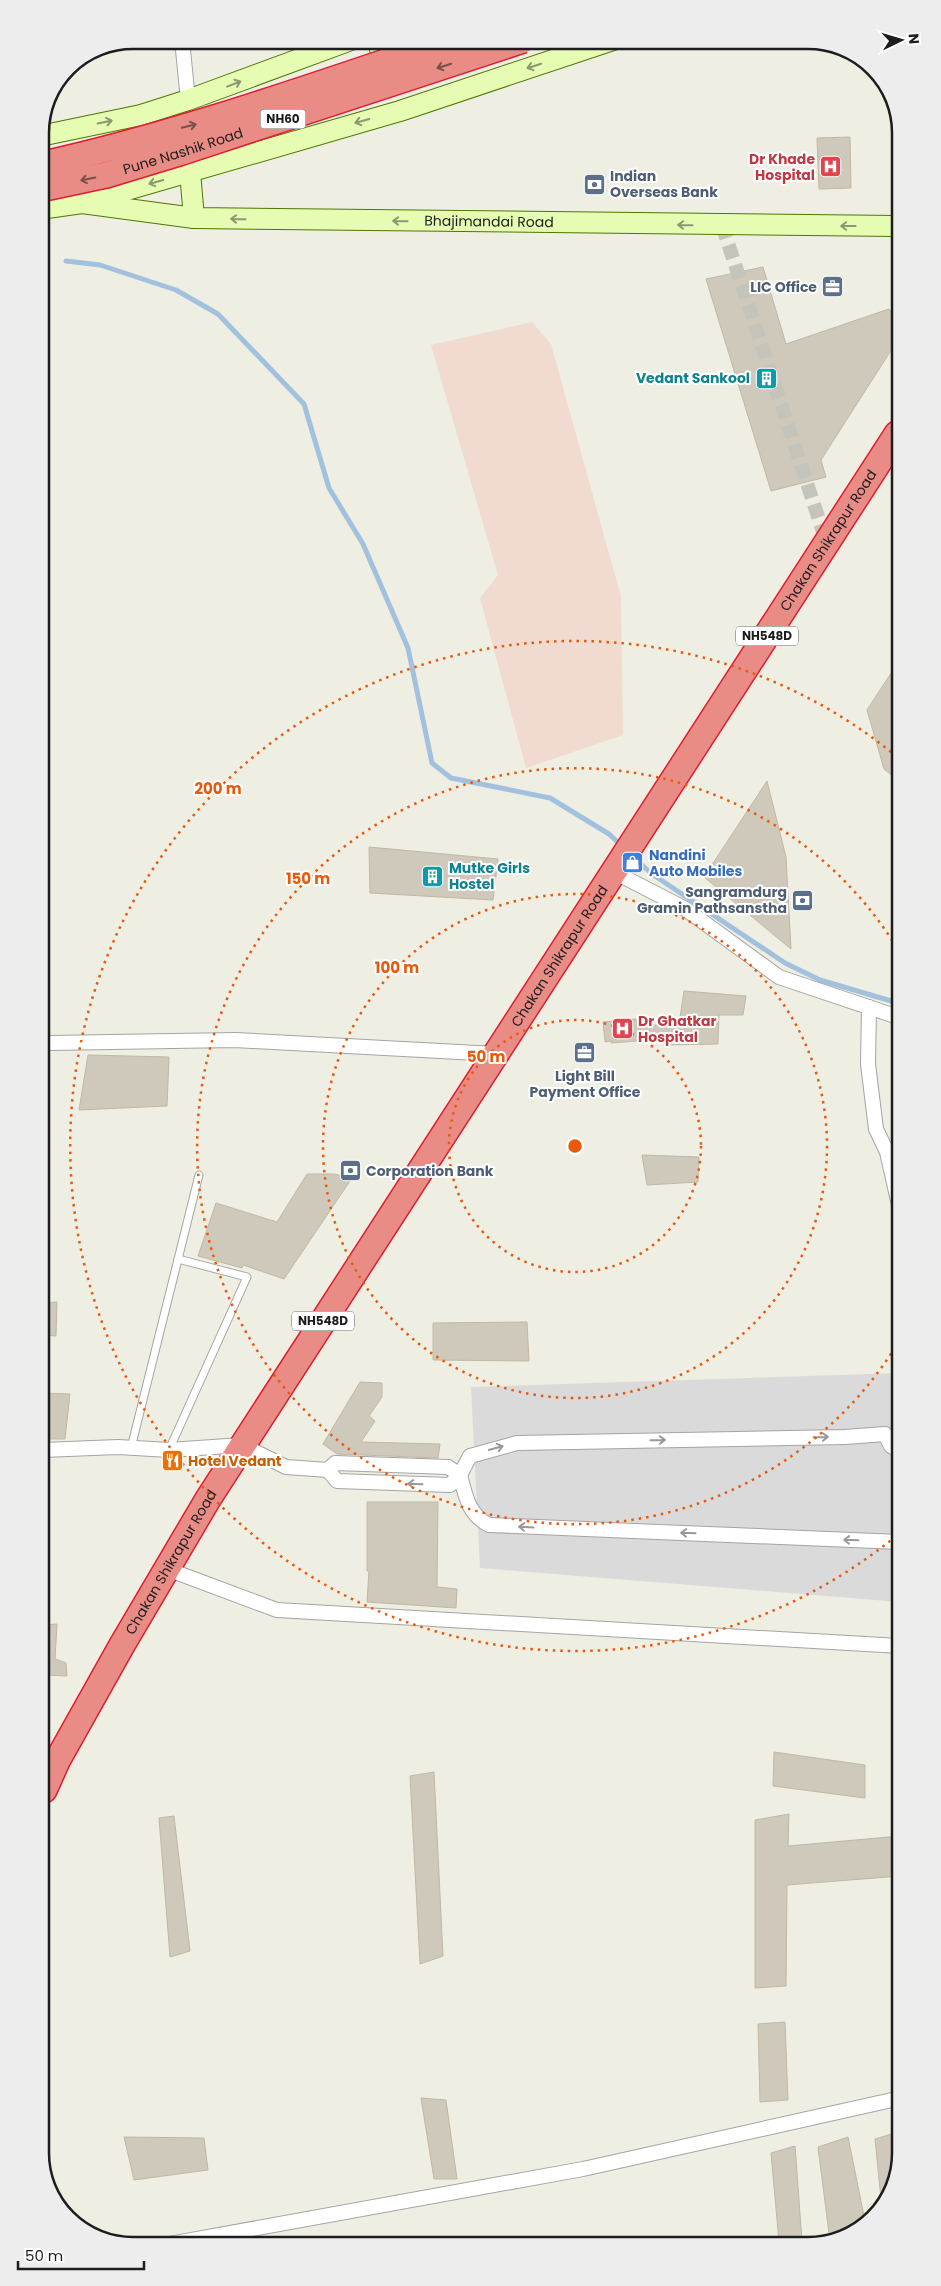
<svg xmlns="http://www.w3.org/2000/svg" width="941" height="2286" viewBox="0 0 941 2286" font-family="Poppins,sans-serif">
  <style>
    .residential { fill: #dbdada }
    .commercial { fill: #f1dad0 }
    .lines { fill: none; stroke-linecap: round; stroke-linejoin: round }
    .stream { stroke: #a1c1de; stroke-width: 5 }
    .building { fill: #cfc9bc; stroke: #c1b8a4 }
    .street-tunnel { stroke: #c5c4bb; stroke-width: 14; stroke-dasharray: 14 7; stroke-linecap: butt }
    .lane-casing { stroke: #a4a4a4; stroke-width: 9 }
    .street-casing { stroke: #a4a4a4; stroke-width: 16 }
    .secondary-casing { stroke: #4d7800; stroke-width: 22 }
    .highway-casing { stroke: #df1d30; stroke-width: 28 }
    .lane { stroke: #fff; stroke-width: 7 }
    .street { stroke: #fff; stroke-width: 14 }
    .secondary { stroke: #e6fcb3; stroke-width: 20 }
    .highway { stroke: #ea8c86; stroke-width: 25 }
    .highway-bridge-casing { stroke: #df1d30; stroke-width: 28; stroke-linecap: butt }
    .highway-bridge { stroke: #ea8c86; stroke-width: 25 }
    .oneway { stroke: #794f4c }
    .oneway2 { stroke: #8c9870 }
    .oneway3 { stroke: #999 }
    .ring { fill: none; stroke: #e8590c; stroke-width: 2.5; stroke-dasharray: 2.5 5 }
    .labels { text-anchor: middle; stroke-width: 4; stroke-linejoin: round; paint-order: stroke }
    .shield { fill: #fff; stroke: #616161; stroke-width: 1 }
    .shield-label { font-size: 12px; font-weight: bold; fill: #1d1d1d }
    .street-label { font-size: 14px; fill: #1d1d1d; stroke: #fff }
    .health-label { font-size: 14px; font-weight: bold; fill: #be3a42; stroke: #fff; text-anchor: end }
    .service-label { font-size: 14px; font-weight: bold; fill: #4e5e75; stroke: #fff; text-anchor: start }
    .culture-label { font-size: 14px; font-weight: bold; fill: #0d838f; stroke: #fff; text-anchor: end }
    .shop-label { font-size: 14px; font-weight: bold; fill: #366cbe; stroke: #fff; text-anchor: start }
    .food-label { font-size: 14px; font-weight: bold; fill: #c56008; stroke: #fff; text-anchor: start }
    .rim { fill: none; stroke: #1d1d1d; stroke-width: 2.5 }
    .centre { fill: #e8590c; stroke: #fff; stroke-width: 2.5 }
    .ring-label { font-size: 15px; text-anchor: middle; font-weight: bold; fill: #e8590c; stroke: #fff; stroke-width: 4; stroke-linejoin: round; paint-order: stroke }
  </style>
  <rect width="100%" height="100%" fill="#efeee2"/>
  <!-- residential -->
  <path class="residential" d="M899,1373l1,229 -420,-34 -9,-181z"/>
  <!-- commercial -->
  <path class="commercial" d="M532,322l19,22 70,253 2,138 -97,33 -46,-170 18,-23 -67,-230z"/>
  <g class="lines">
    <!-- stream -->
    <g class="stream">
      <path d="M66,261l34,4 76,25 42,24 86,90 25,84 34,56 45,104 24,115 19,15 99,20 59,36 14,13"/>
      <path d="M632,856l20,18 133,89 35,17 78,23"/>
    </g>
  </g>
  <!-- building -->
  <g class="building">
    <path d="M850,137l1,51 -32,1 -2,-51z"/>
    <path d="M763,267l23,77 103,-35 8,10v22l-76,119 5,17 -55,14 -65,-212z"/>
    <path d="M897,664l1,116 -14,-11 -17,-59z"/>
    <path d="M767,781l19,76 5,92 -87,-72z"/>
    <path d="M369,847l129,12 -5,41 -123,-7z"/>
    <path d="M684,991l62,5 -3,19h-24l-1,29 -54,1v-6l-53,4v-2l-6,1 -2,-20 33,-3 1,7 42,-2z"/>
    <path d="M88,1055l81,2 -2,49 -88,4z"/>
    <path d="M642,1155l57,2 -1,25 -51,3z"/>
    <path d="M307,1174h27l18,4 -68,101 -41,-14 -1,3 -44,-12 18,-53 61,19z"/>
    <path d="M57,1302l-1,34 -13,-1v-32z"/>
    <path d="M527,1322l2,39 -96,-1v-37z"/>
    <path d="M360,1382l22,1v14l-13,19 6,5 -14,21 79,2 -2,14 -101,-4 -14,-10z"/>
    <path d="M43,1393l27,1 -5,45h-22z"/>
    <path d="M367,1502h71l-1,85 20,2 -1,19 -89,-6 2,-31h-2z"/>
    <path d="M57,1624l-2,35 11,4 1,13 -23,-1v-50z"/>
    <path d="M774,1752l91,13v33l-92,-12z"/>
    <path d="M434,1772l9,184 -23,8 -10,-188z"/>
    <path d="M789,1814l-1,32 112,-10v40l-113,9 -1,101 -31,2v-168z"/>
    <path d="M174,1816l16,135 -20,6 -11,-139z"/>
    <path d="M785,2022l3,78 -28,2 -2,-78z"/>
    <path d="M421,2098l25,2 11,79h-23z"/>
    <path d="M898,2132l3,21 -19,56 -7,-70z"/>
    <path d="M124,2137l80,1 4,32 -74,10z"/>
    <path d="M848,2137l17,84 -27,20h-8l-12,-94z"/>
    <path d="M795,2146l7,95 -23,1 -8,-89z"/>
  </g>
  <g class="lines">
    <!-- street-tunnel -->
    <path class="street-tunnel" d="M722,225l105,319"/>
    <defs>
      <g id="lane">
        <path d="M131,1448l68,-273"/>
        <path d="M169,1450l78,-173 -69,-18"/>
      </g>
      <g id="street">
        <path d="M182,40l6,60"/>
        <path d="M614,872l70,36 95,69 119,40"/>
        <path d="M869,1007l-1,57 8,65 11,23 12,53"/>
        <path d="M49,1043l186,-3 261,14"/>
        <path d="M43,1450l75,-3 51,3 73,-5 44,22 42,3 7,-7 113,4 12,8c6,22 8,39 29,50l411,17"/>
        <path d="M328,1470l9,11 113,4 10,-10 10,-19 47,-13 328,-6 40,-3 6,12 8,4"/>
        <path d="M167,1569l110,41 623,36"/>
        <path d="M158,2246l425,-77 318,-71"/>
      </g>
      <g id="secondary">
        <path d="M377,40l12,36"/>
        <path d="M40,136l101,-21 47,-15 163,-60"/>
        <path d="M190,172l4,46"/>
        <path id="s1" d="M82,203l112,15 702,8"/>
        <path d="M40,209l42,-6 318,-92 213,-71"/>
      </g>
      <g id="highway">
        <path id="s2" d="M44,1790l13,-29 65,-116 86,-146 689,-1065"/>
      </g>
    </defs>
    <!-- lane casing -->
    <use href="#lane" class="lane-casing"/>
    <!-- street casing -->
    <use href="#street" class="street-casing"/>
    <!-- secondary casing -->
    <use href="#secondary" class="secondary-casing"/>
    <!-- highway casing -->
    <use href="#highway" class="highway-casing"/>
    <!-- lane -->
    <use href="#lane" class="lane"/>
    <!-- street -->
    <use href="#street" class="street"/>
    <!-- secondary -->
    <use href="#secondary" class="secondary"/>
    <!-- highway -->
    <use href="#highway" class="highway"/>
    <defs>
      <g id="highway-bridge">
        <path d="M40,165c140,-31 276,-80 411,-125"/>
        <path id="s3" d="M40,189l66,-14 76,-23 341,-112"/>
      </g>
    </defs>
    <!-- highway-bridge casing -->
    <use href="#highway-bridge" class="highway-bridge-casing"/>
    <!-- highway-bridge -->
    <use href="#highway-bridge" class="highway-bridge"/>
  </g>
  <!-- one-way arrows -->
  <defs><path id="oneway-shaft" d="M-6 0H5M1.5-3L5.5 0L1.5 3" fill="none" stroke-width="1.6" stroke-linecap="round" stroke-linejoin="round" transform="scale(1.25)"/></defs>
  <g class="oneway">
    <use href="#oneway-shaft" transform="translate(444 66) rotate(162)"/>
    <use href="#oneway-shaft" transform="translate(189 126) rotate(-14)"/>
    <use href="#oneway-shaft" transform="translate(88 179) rotate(168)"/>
  </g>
  <g class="oneway2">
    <use href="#oneway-shaft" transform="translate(534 66) rotate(162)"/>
    <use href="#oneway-shaft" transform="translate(234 84) rotate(-21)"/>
    <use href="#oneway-shaft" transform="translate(362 121) rotate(164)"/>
    <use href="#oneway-shaft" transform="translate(105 122) rotate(-12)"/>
    <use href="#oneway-shaft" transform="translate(156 182) rotate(164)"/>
    <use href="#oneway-shaft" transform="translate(238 219) rotate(-179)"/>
    <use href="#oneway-shaft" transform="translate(400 221) rotate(-179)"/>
    <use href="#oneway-shaft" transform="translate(685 225) rotate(-179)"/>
    <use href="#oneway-shaft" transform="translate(848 226) rotate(-180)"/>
  </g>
  <g class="oneway3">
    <use href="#oneway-shaft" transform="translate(821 1437) rotate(-1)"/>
    <use href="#oneway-shaft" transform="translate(658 1440) rotate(-1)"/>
    <use href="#oneway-shaft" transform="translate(496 1448) rotate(-16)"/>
    <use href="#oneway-shaft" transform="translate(415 1484) rotate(-178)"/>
    <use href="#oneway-shaft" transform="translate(526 1527) rotate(-177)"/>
    <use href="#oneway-shaft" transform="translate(688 1533) rotate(-178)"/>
    <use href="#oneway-shaft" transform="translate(851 1540) rotate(-178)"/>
  </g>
  <!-- distance rings -->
  <g class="ring">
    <circle cx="575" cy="1146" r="126"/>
    <circle cx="575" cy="1146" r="252"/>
    <path d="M899 1341A378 378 0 1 1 897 948"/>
    <path d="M896 1536A505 505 0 1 1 896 756"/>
  </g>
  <!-- icons -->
  <defs>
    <symbol id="hospital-square" viewBox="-11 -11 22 22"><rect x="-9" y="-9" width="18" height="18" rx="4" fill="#e0444e" stroke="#fff"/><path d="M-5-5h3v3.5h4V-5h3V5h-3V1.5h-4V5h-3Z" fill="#fff"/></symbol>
    <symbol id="bank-square" viewBox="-11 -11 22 22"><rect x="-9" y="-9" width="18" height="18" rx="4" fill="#5c6f8a" stroke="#fff"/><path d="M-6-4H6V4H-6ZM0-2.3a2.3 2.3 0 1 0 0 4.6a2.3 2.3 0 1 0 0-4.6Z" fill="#fff"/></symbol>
    <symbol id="office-square" viewBox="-11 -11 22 22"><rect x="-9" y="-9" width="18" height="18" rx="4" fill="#5c6f8a" stroke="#fff"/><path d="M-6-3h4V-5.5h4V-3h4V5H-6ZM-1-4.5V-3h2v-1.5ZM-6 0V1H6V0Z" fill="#fff"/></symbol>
    <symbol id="building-square" viewBox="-11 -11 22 22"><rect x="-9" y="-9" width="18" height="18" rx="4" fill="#0f9aa8" stroke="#fff"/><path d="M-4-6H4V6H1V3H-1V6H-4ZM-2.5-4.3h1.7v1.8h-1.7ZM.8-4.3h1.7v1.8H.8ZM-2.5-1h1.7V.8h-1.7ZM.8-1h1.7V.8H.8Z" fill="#fff"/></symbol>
    <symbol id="shop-square" viewBox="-11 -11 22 22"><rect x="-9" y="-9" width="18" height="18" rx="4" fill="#3f7fe0" stroke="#fff"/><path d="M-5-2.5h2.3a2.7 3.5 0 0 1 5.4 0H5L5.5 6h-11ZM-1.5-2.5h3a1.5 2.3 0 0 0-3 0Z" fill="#fff"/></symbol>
    <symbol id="restaurant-square" viewBox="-11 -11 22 22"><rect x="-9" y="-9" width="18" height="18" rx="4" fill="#e8710a" stroke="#fff"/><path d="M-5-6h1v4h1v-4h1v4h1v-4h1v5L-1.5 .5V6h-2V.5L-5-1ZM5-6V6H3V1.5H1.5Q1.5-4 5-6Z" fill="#fff"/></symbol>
  </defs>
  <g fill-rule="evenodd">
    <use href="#hospital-square" x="818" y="154" width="25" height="25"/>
    <use href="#bank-square" x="582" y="172" width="25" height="25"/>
    <use href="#office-square" x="820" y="274" width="25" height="25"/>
    <use href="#building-square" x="754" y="366" width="25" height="25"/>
    <use href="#shop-square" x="620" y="850" width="25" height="25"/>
    <use href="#building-square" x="420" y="864" width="25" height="25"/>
    <use href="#bank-square" x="790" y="888" width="25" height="25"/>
    <use href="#hospital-square" x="610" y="1016" width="25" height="25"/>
    <use href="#office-square" x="572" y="1040" width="25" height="25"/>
    <use href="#bank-square" x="338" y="1158" width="25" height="25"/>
    <use href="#restaurant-square" x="160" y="1448" width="25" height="25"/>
  </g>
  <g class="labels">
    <!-- shield labels -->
    <g class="shield">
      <rect x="260.5" y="109.5" width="45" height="19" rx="4"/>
      <rect x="736" y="626.5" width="62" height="19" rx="4"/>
      <rect x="292" y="1311.5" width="62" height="19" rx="4"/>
    </g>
    <g class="shield-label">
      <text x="283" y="123">NH60</text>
      <text x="767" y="640">NH548D</text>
      <text x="323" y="1325">NH548D</text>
    </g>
    <!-- street labels -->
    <g class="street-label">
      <text dy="5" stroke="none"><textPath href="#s3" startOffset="148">Pune Nashik Road</textPath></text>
      <text dy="5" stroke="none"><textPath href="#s1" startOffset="408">Bhajimandai Road</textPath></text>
      <text dy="5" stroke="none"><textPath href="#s2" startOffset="1476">Chakan Shikrapur Road</textPath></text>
      <text dy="5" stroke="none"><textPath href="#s2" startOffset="981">Chakan Shikrapur Road</textPath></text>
      <text dy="5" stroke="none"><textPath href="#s2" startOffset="261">Chakan Shikrapur Road</textPath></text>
    </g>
    <!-- health labels -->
    <g class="health-label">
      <text x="815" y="164">Dr Khade<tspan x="815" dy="16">Hospital</tspan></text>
      <text x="638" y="1026" text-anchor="start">Dr Ghatkar<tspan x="638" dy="16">Hospital</tspan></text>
    </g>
    <!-- service labels -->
    <g class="service-label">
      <text x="610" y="181">Indian<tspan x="610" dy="16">Overseas Bank</tspan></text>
      <text x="817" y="292" text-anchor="end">LIC Office</text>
      <text x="787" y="897" text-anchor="end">Sangramdurg<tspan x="787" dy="16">Gramin Pathsanstha</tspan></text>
      <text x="585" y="1081" text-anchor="middle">Light Bill<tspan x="585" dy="16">Payment Office</tspan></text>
      <text x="366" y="1176">Corporation Bank</text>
    </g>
    <!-- culture labels -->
    <g class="culture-label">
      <text x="750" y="383">Vedant Sankool</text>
      <text x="449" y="873" text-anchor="start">Mutke Girls<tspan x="449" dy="16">Hostel</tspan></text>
    </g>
    <!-- shop labels -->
    <g class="shop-label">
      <text x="649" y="860">Nandini<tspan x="649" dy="16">Auto Mobiles</tspan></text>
    </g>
    <!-- food labels -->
    <g class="food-label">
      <text x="188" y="1466">Hotel Vedant</text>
    </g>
  </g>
  <!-- crop -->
  <path d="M0 0H941V2286H0ZM133 49H808A84 84 0 0 1 892 133V2153A84 84 0 0 1 808 2237H133A84 84 0 0 1 49 2153V133A84 84 0 0 1 133 49Z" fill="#ededed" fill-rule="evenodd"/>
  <path class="rim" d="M133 49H808A84 84 0 0 1 892 133V2153A84 84 0 0 1 808 2237H133A84 84 0 0 1 49 2153V133A84 84 0 0 1 133 49Z"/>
  <circle cx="575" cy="1146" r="8" class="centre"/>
  <g class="ring-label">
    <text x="218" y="794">200 m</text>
    <text x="308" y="884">150 m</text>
    <text x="397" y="973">100 m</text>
    <text x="486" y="1062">50 m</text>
  </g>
  <!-- north arrow -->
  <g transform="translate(901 40) rotate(85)" stroke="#ffffff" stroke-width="4" paint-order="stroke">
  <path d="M0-4L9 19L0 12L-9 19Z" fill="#1d1d1d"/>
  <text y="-8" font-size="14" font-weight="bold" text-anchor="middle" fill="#1d1d1d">N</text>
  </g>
  <!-- scale -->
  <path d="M18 2261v8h126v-8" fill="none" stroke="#1d1d1d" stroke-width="2.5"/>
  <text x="25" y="2261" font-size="15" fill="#1d1d1d" stroke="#ffffff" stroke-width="4" paint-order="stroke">50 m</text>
</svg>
